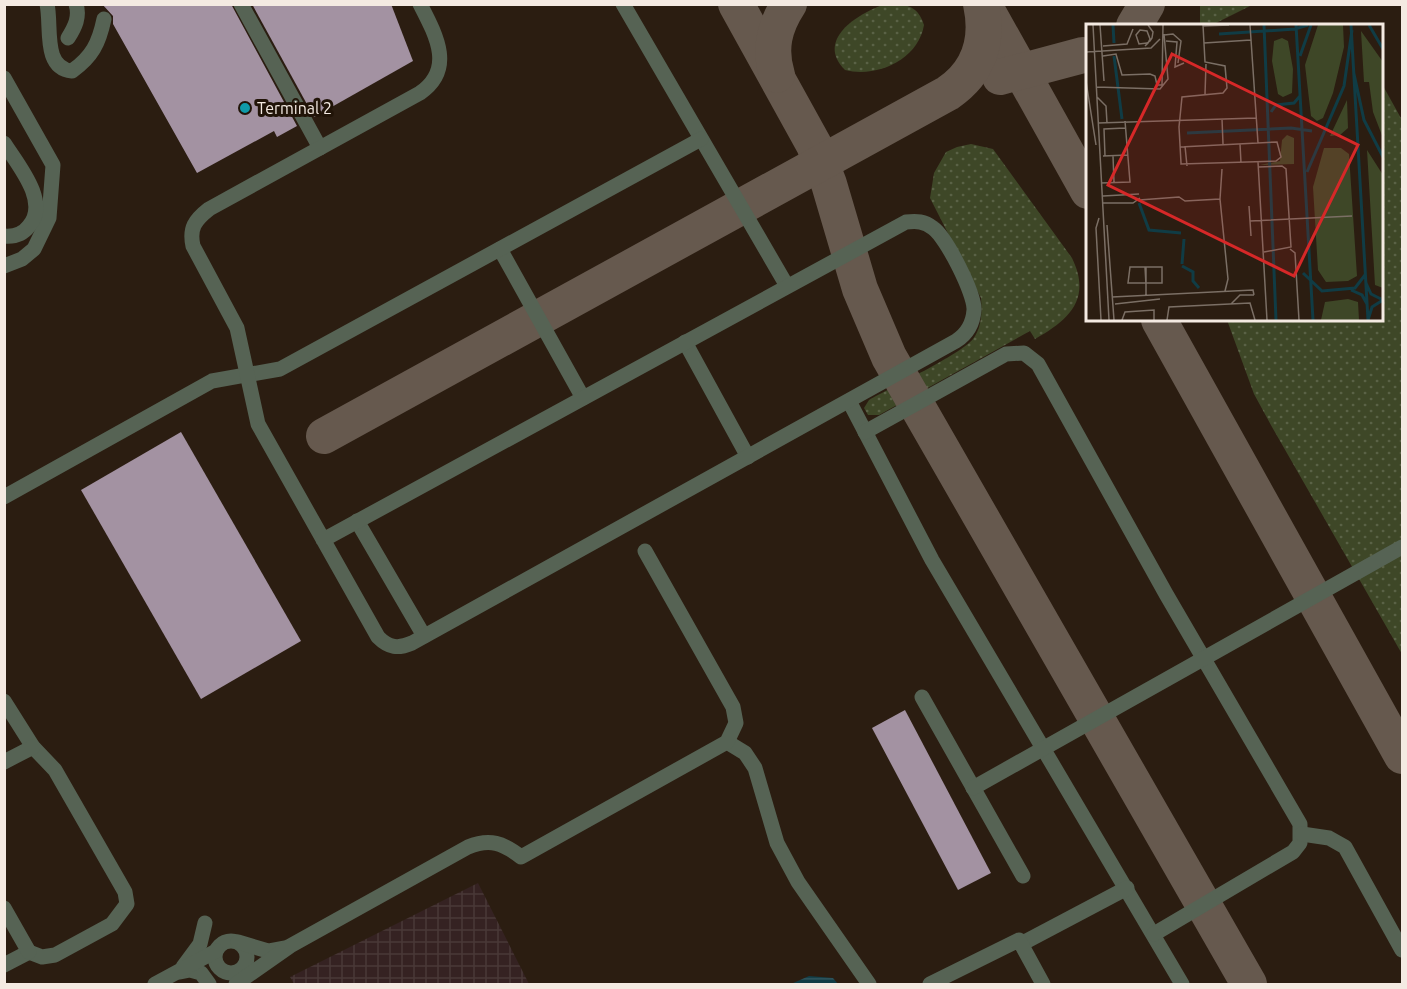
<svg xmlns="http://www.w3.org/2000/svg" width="1407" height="989" viewBox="0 0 1407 989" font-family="Ubuntu,sans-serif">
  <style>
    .industrial { fill: url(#industrial-grid) }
    .grass { fill: url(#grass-dots) }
    .water { fill: url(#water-rules) }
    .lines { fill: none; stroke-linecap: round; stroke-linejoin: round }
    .taxiway { stroke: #66594e; stroke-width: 36 }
    .building { fill: #a392a2 }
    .minor { stroke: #566354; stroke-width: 15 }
    .culture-dot { fill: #0f9aa8; stroke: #211408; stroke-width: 2 }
    .labels { text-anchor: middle; stroke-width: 6; stroke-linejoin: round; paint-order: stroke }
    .poi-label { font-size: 16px; fill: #f4eae2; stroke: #211408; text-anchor: start }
    .inset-river { fill: none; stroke: #103c45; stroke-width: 3 }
    .inset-road { fill: none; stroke: #7b6f65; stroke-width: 1.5 }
    .view { fill: #d62828; fill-opacity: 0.15; stroke: #d62828; stroke-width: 3 }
    .inset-edge { fill: none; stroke: #f4eae2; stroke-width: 3 }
  </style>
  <defs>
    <pattern id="industrial-grid" width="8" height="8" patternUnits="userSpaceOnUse" patternTransform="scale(1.5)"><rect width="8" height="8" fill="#352222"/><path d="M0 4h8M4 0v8" fill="none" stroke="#493837"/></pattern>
    <pattern id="grass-dots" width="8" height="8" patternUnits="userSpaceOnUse" patternTransform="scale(1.5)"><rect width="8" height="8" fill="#3e4727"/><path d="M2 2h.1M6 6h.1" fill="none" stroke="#5a6246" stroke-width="1.8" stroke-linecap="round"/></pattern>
    <pattern id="water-rules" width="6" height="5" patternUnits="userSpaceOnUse" patternTransform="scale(1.5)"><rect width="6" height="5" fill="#103c45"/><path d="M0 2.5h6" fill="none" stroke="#335860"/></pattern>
  </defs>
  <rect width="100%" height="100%" fill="#2b1d11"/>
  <!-- industrial -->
  <path class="industrial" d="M478,883l51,101h-235l-4,-7z"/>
  <!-- grass -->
  <g class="grass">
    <path d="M885,4c20,0 32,0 39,21 -6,35 -47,53 -79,45 -30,-30 12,-56 40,-66z"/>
    <path d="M1200,5v-1l52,1 -40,20h-12z"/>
    <path d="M1382,84l20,36v534l-130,-227 -18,-33 -27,-74h155z"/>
    <path d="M971,144l22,5 79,109c20,41 -3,62 -37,81l-5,-8 -151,84h-11l-4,-7 5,-8c21,-12 92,-46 104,-61 9,-12 9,-27 8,-41l-51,-100 4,-25 12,-21 11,-5z"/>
  </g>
  <!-- water -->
  <path class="water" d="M809,976l24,2 5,6h-47z"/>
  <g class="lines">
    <!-- taxiway -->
    <g class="taxiway">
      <path d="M736,4l78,141 15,39 31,105 29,68 360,627"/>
      <path d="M984,5l104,186"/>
      <path d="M1134,26l13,-22"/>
      <path d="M777,75c-8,-26 -3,-48 12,-71"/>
      <path d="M1000,77l83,-22"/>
      <path d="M1159,320l243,436"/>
      <path d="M324,436l624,-343c31,-21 41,-52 33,-89"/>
    </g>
  </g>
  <!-- building -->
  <g class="building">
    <path d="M102,4h129l66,122 -20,11 -3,-6 -77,42 -84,-149v-8z"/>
    <path d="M252,4h139l22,57 -99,56z"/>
    <path d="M181,432l120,209 -100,58 -120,-209z"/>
    <path d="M905,710l86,163 -33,17 -86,-162z"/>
  </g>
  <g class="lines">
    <!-- minor -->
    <g class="minor">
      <path d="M47,4c5,22 -5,64 25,67 20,-14 27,-28 32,-52"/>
      <path d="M241,4l79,144"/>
      <path d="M623,4l164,282"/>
      <path d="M68,38c7,-11 12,-21 8,-34"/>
      <path d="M4,78l49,87 -4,53 -15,31 -12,10 -18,7"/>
      <path d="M4,143c14,22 46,59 25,83 -6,8 -15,11 -25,10"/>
      <path d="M500,249l83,149"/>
      <path d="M685,342l63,115"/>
      <path d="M849,401l83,159 250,424"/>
      <path d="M865,432l141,-78 18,-1 14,11 128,230 134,230v19l-7,9 -139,82"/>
      <path d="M4,497l208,-116 68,-12 421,-230"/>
      <path d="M357,521l67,115"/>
      <path d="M323,540l583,-318c11,-1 18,-1 27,6 13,9 42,66 41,82 -1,14 -7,24 -18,31l-544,302c-14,6 -23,5 -34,-6l-120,-213 -21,-96 -44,-82c-4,-18 2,-26 16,-37l211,-116c35,-24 16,-58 0,-89"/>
      <path d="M922,697l101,179"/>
      <path d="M4,701l29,46 22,23 70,122 2,12 -15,20 -57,31 -13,2 -13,-5 -25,13"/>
      <path d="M727,742l18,11 10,15 22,75 21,39 71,102"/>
      <path d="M4,762l29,-15"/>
      <path d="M973,788l429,-241"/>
      <path d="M1302,834l27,4 16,9 57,103"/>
      <path d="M4,908l25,44"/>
      <circle cx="231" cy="957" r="16"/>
      <path d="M238,942l30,9 16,-3"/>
      <path d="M1021,944l106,-56"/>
      <path d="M183,967l17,-23 5,-21"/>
      <path d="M180,972l10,-2 11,3 8,11"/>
      <path d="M155,984l61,-33"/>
      <path d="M236,984l54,-38 178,-99c22,-9 35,-4 53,10l206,-115 9,-19 -3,-16 -88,-156"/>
      <path d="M930,984l89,-44 24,44"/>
    </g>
  </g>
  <!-- markers -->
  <circle class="culture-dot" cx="245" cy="108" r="6"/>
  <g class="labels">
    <!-- poi labels -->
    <g class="poi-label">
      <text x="257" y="114">Terminal 2</text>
    </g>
  </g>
  <!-- overview -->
  <g transform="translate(1086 24)">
    <rect width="297" height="297" fill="#2b1d11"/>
    <path d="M232,1h25l1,22 -11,46 -10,25 -6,3 -6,-5 -6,-51zM275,7l22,31v76l-10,-26 -4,-30h-5zM196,14l6,3 5,28 -1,24 -9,4 -5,-3 -6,-33 2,-20zM261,76l1,28 -8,7 -10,1zM201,111l7,3v26l-34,1 20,-4 2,-21zM238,124h17l8,6 8,122 -9,5 -22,1 -8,-12 -5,-83zM281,126l16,25v113l-8,-3zM262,275l10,3 1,18h-38l4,-18z" fill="#3e4727"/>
    <path class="inset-river" d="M27,1l1,18M178,1l12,295M210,1l17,295M265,1l17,295M283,1l14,24M133,10l76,-5 13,-4M28,32l8,63M214,32l11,-31M268,50l10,46 19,37M185,88l5,-7 18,-2 6,-7M101,109l104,-5 21,3M221,148l37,-86 8,-56M53,179l10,27 32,3M96,240l2,-25M96,242l11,6v9l6,7M217,249l19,18 33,-3 10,-13M280,259l5,11 10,5M265,266l11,5 5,9M282,296l4,-13 11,-7"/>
    <path class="inset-road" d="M7,1l16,295M14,1l4,56M164,1l8,118M117,2l26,-1M78,11l9,-1 8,7 -3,22M80,17l11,1 -2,25 9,-4M118,19l47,-3M17,22l24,-2 6,-15M59,22l3,-3 2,-4 -3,-8 -7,-1 -4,5 3,9 8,-1 3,-2 2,-3 1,-6 -5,-7M0,28l65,-4 9,-9M17,32l13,-2 6,21 28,-1 5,2 2,9h5l1,-60M0,57l10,64M10,63l64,2 8,-10 -4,-45M119,70l1,-30M11,73l9,9 1,17M136,95l1,25M12,99l158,-5M154,120l1,19M99,122l2,20M94,123l97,-5 4,15 -5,4 -95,3v-1l-2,-36 3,-30 41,-4 4,-5 -2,-22 -20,-4 -2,-37M17,132l25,-1M19,132l-1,-27 21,-1M27,132l1,26M172,138l9,158M172,143l24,-1 4,3 5,78 -27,5M15,159l29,-1 -5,-61M17,172l36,-2M134,175l8,80 -3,12M53,176l40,-3 6,4 35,-2 2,-30M17,179h30l7,-5M163,182l2,30M13,194l-3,10 5,92M164,197l102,-5M21,201l7,95M204,225l5,4 4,67M59,243l1,18M60,243v28M76,243v16h-34l2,-16zM26,273l141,-7 1,5M29,280l45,-5M145,280l9,-9h14M36,296l3,-8 29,-2v10M81,296l2,-13 81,-4 5,17"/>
    <path class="view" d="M86,30l186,91 -64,131 -186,-91z"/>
    <rect width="297" height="297" class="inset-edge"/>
  </g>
  <!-- border -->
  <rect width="1407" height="989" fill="none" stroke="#f4eae2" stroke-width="12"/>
</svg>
